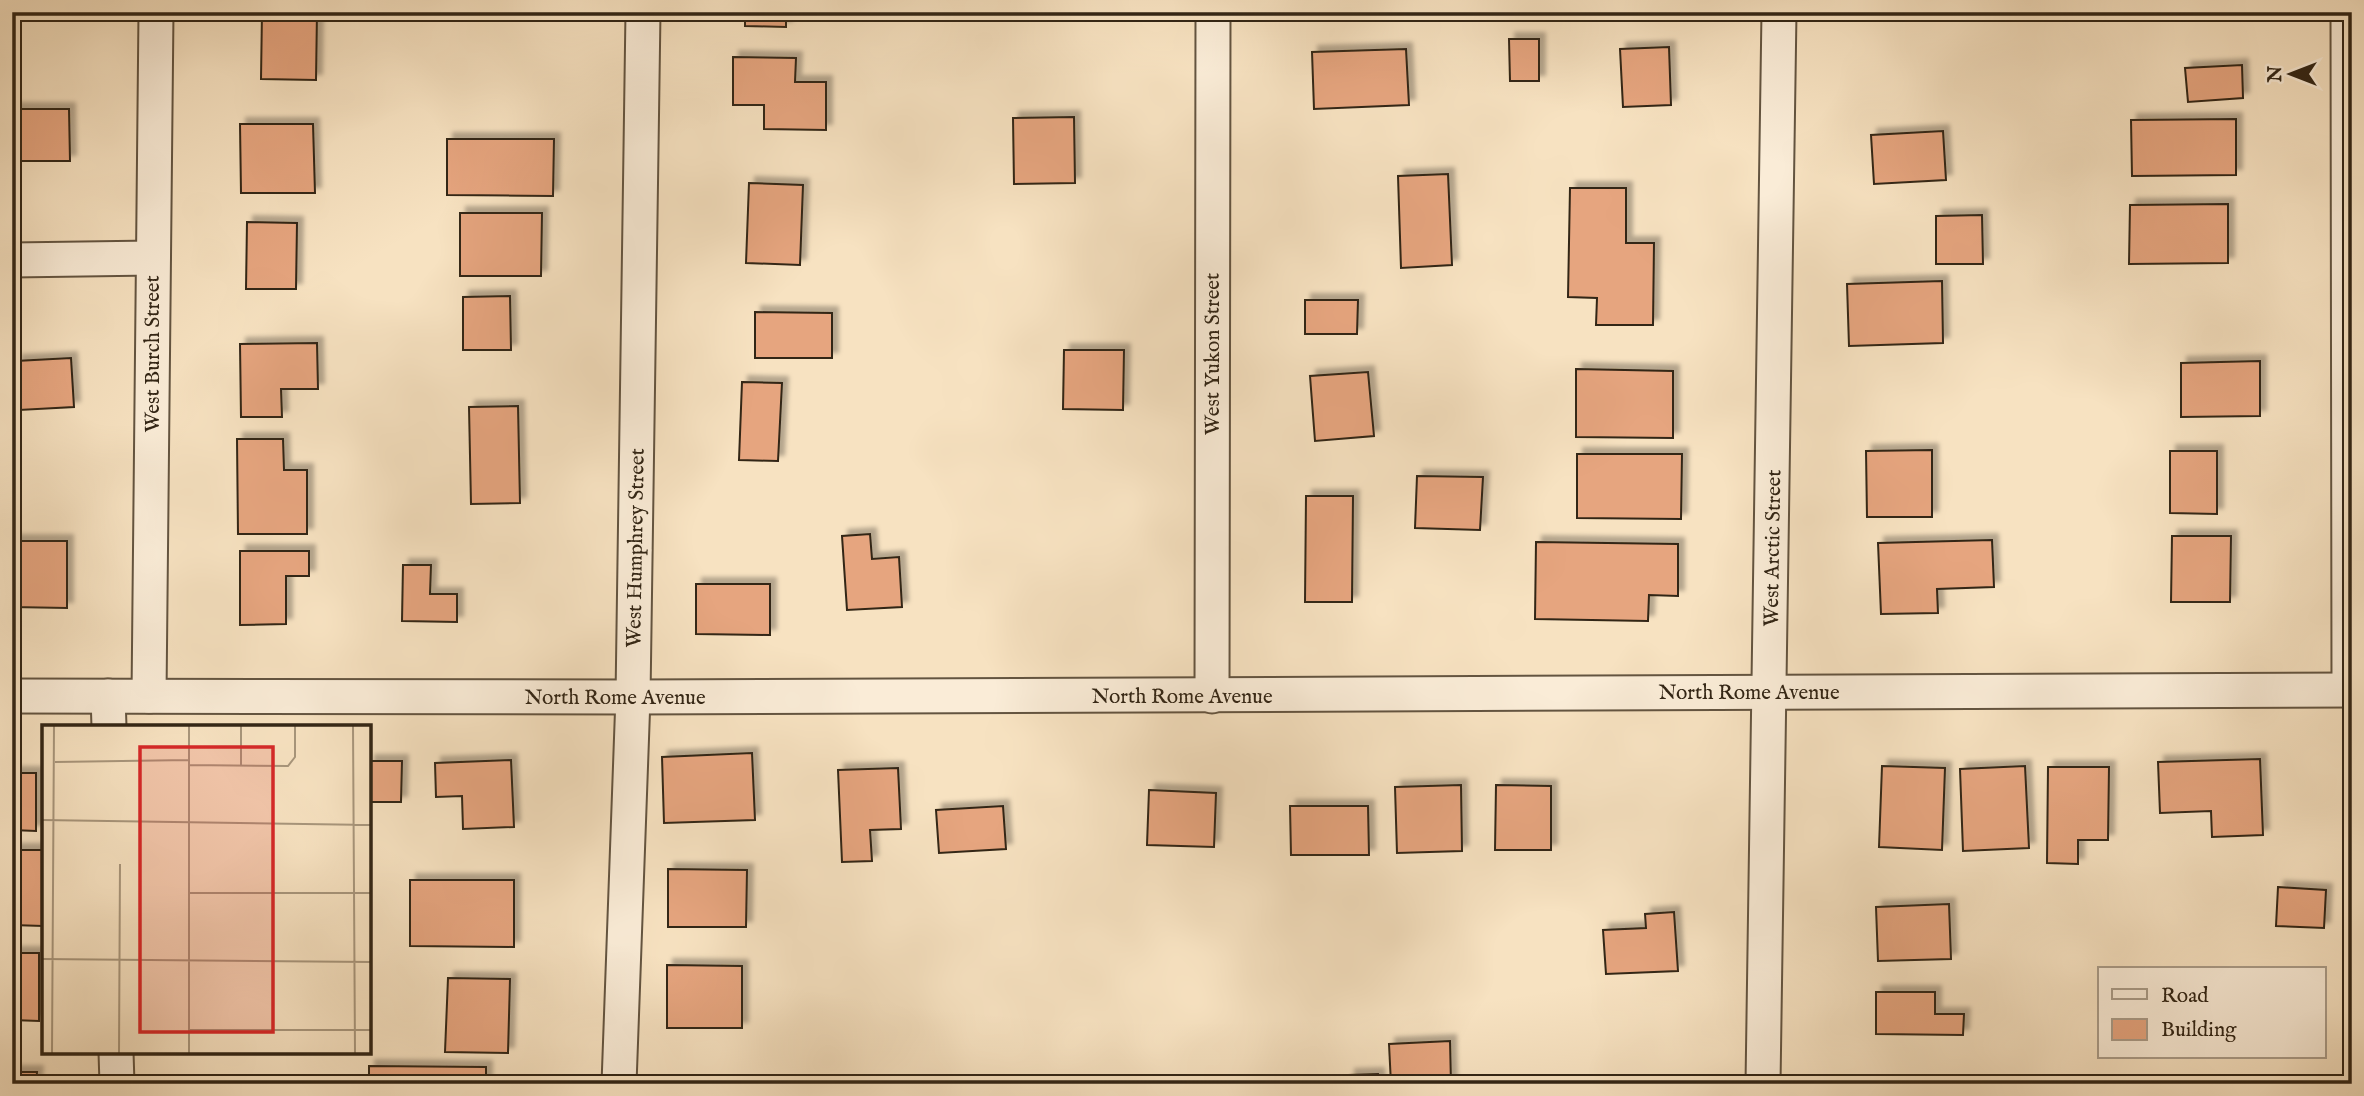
<svg xmlns="http://www.w3.org/2000/svg" width="2364" height="1096" viewBox="0 0 2364 1096" font-family="'IM FELL English',serif">
  <style>
    .building { fill: #e6a57f; stroke: #322515; stroke-width: 2; filter: url(#shadow) }
    .lines { fill: none; stroke-linecap: round; stroke-linejoin: round }
    .street-casing { stroke: #635440; stroke-width: 37 }
    .street { stroke: #faecd7; stroke-width: 33 }
    .labels { text-anchor: middle; stroke-width: 7; stroke-linejoin: round; paint-order: stroke }
    .street-label { font-size: 21px; fill: #322515; stroke: #faecd7 }
    .inset-road { fill: none; stroke: #a8967c; stroke-width: 2 }
    .view { fill: #d62828; fill-opacity: 0.15; stroke: #d62828; stroke-width: 3.5 }
    .inset-edge { fill: none; stroke: #322515; stroke-width: 3.5 }
  </style>
  <defs>
    <filter id="shadow"><feDropShadow dx="6" dy="-6" stdDeviation="2" flood-color="#0004"/></filter>
  </defs>
  <rect width="100%" height="100%" fill="#f7e2c1"/>
  <filter id="stains"><feTurbulence type="fractalNoise" baseFrequency=".00286" numOctaves="4"/><feColorMatrix values="0 0 0 0 .2 0 0 0 0 .09 0 0 0 0 .02 0 0 0 .5 -.17"/></filter>
  <radialGradient id="worn" r=".72"><stop offset=".6" stop-color="#630" stop-opacity="0"/><stop offset="1" stop-color="#630" stop-opacity=".3"/></radialGradient>
  <!-- building -->
  <g class="building">
    <path d="M262,12h55l-1,68 -55,-1z"/>
    <path d="M745,12h41v15l-41,-1z"/>
    <path d="M1060,12h60v6l-60,2z"/>
    <path d="M1851,12h62v7l-62,1z"/>
    <path d="M1509,39h30v42h-29z"/>
    <path d="M1669,47l2,58 -48,2 -3,-58z"/>
    <path d="M1406,49l3,56 -95,4 -2,-57z"/>
    <path d="M733,57l63,1 -1,24h31v48l-62,-1v-24h-31z"/>
    <path d="M2242,65l1,33 -55,4 -3,-34z"/>
    <path d="M12,109h57l1,52h-58z"/>
    <path d="M1074,117l1,66 -61,1 -1,-66z"/>
    <path d="M2236,119v56l-104,1 -1,-56z"/>
    <path d="M240,124h73l2,69h-74z"/>
    <path d="M1943,131l3,49 -72,4 -3,-49z"/>
    <path d="M447,139h107l-1,57 -106,-1z"/>
    <path d="M1448,174l4,91 -51,3 -3,-92z"/>
    <path d="M749,183l54,2 -3,80 -54,-2z"/>
    <path d="M1570,188h56v55h28l-1,82h-57l1,-27 -29,-1z"/>
    <path d="M2228,204v59l-99,1 1,-59z"/>
    <path d="M460,213h82l-1,63h-81z"/>
    <path d="M1982,215l1,49h-47v-48z"/>
    <path d="M247,222l50,1 -1,66h-50z"/>
    <path d="M1942,281l1,62 -94,3 -2,-62z"/>
    <path d="M510,296l1,54h-48v-53z"/>
    <path d="M1305,300h53l-1,34h-52z"/>
    <path d="M755,312l77,1v45h-77z"/>
    <path d="M317,343l1,46h-37l1,28h-41l-1,-73z"/>
    <path d="M1064,350h60l-1,60 -60,-1z"/>
    <path d="M71,358l3,49 -55,3 -3,-49z"/>
    <path d="M2260,361v55l-79,1v-54z"/>
    <path d="M1576,369l97,2v67l-97,-1z"/>
    <path d="M1368,372l6,64 -59,5 -5,-65z"/>
    <path d="M742,382l40,1 -4,78 -39,-1z"/>
    <path d="M518,406l2,97 -49,1 -2,-97z"/>
    <path d="M237,439h46l1,31h23v64h-69z"/>
    <path d="M1932,450v67h-65l-1,-66z"/>
    <path d="M2170,451h47v63l-47,-1z"/>
    <path d="M1577,454h105l-1,65 -104,-1z"/>
    <path d="M1417,476l66,1 -3,53 -65,-2z"/>
    <path d="M1306,496h47l-1,106h-47z"/>
    <path d="M870,534l2,25 27,-2 3,50 -55,3 -5,-74z"/>
    <path d="M2172,536h59l-1,66h-59z"/>
    <path d="M1992,540l2,47 -57,2 1,24 -57,1 -3,-71z"/>
    <path d="M12,541h55v67l-55,-1z"/>
    <path d="M1536,542l142,2v52l-29,-1 -1,26 -113,-2z"/>
    <path d="M240,551h69v25h-23v48l-46,1z"/>
    <path d="M403,565h28l-1,29h27v28l-55,-1z"/>
    <path d="M696,584h74v51l-74,-1z"/>
    <path d="M752,753l3,67 -91,3 -2,-66z"/>
    <path d="M2260,759l3,76 -51,2 -1,-26 -51,2 -2,-51z"/>
    <path d="M511,760l3,67 -51,2 -1,-33 -26,1 -1,-34z"/>
    <path d="M369,761h33l-1,41h-32z"/>
    <path d="M1882,766l63,2 -3,82 -63,-3z"/>
    <path d="M2025,766l4,82 -66,3 -3,-82z"/>
    <path d="M2048,767h61l-1,73h-30v24l-31,-1z"/>
    <path d="M898,768l3,61 -31,1 2,31 -30,1 -4,-92z"/>
    <path d="M12,773h24v58l-24,-1z"/>
    <path d="M1461,785l1,66 -65,2 -2,-66z"/>
    <path d="M1496,785l55,1v64h-56z"/>
    <path d="M1149,790l67,3 -2,54 -67,-2z"/>
    <path d="M1003,806l3,43 -67,4 -3,-43z"/>
    <path d="M1290,806h78l1,49h-78z"/>
    <path d="M12,850h31v76l-31,-1z"/>
    <path d="M668,869l79,1 -1,57h-78z"/>
    <path d="M410,880h104v67l-104,-1z"/>
    <path d="M2278,887l48,3 -2,38 -48,-2z"/>
    <path d="M1949,904l2,55 -73,2 -2,-54z"/>
    <path d="M1674,912l4,59 -72,3 -3,-44 43,-2 -1,-14z"/>
    <path d="M12,953h27v68l-27,-1z"/>
    <path d="M667,965l75,1v62h-75z"/>
    <path d="M448,978l62,1 -2,74 -63,-1z"/>
    <path d="M1876,992h59v22h29l-1,21 -87,-1z"/>
    <path d="M1450,1041l1,43h-60l-2,-40z"/>
    <path d="M369,1066l117,1v17h-117z"/>
    <path d="M12,1072h25l-1,12h-24z"/>
    <path d="M1378,1074l1,10h-30v-9z"/>
  </g>
  <g class="lines">
    <defs>
      <g id="street">
        <path d="M2348,12l1,678"/>
        <path d="M12,260l141,-2"/>
        <path d="M12,696l621,1 1719,-7"/>
        <path d="M108,696l1,31"/>
        <path d="M149,696l7,-684"/>
        <path d="M1212,696l1,-684"/>
        <path d="M116,1052l1,32"/>
        <path d="M619,1084l14,-387 10,-685"/>
        <path d="M1763,1084l16,-1072"/>
      </g>
    </defs>
    <!-- street casing -->
    <use href="#street" class="street-casing"/>
    <!-- street -->
    <use href="#street" class="street"/>
  </g>
  <g class="labels">
    <!-- street labels -->
    <g class="street-label">
      <text transform="translate(152 354) rotate(-90)" y="7">West Burch Street</text>
      <text transform="translate(1212 354) rotate(-90)" y="7">West Yukon Street</text>
      <text transform="translate(635 548) rotate(-89)" y="7">West Humphrey Street</text>
      <text transform="translate(1772 548) rotate(-89)" y="7">West Arctic Street</text>
      <text x="1749" y="699">North Rome Avenue</text>
      <text x="1182" y="703">North Rome Avenue</text>
      <text x="615" y="704">North Rome Avenue</text>
    </g>
  </g>
  <!-- overview -->
  <g transform="translate(42 725)">
    <rect width="329" height="329" fill="#f7e2c1"/>
    <path class="inset-road" d="M147,1v327M199,1v39M311,1l2,327M13,37l134,-2M147,40l99,1 7,-9v-31M0,95l329,5M147,168h182M0,234l329,3M147,305h182M10,328l2,-327M77,328l1,-189"/>
    <path class="view" d="M98,22h133v285h-133z"/>
    <rect width="329" height="329" class="inset-edge"/>
  </g>
  <!-- margin -->
  <rect width="2364" height="1096" fill="none" stroke="#f7e2c1" stroke-width="42"/>
  <rect x="14" y="14" width="2336" height="1068" fill="none" stroke="#322515" stroke-width="3.5"/>
  <rect x="21" y="21" width="2322" height="1054" fill="none" stroke="#322515" stroke-width="2"/>
  <!-- legend -->
  <rect x="2098" y="967" width="228" height="91" fill="#faecd7" stroke="#aa9c89" stroke-width="2"/>
  <rect x="2112" y="989" width="35" height="10" fill="#faecd7" stroke="#aa9c89" stroke-width="2"/>
  <text x="2161" y="1002" font-size="21" fill="#322515">Road</text>
  <rect x="2112" y="1019" width="35" height="21" fill="#e6a57f" stroke="#aa9c89" stroke-width="2"/>
  <text x="2161" y="1036" font-size="21" fill="#322515">Building</text>
  <!-- north arrow -->
  <g transform="translate(2291 74) rotate(270)" stroke="#faecd7" stroke-width="5" paint-order="stroke">
  <path d="M0-5L12 26L0 18L-12 26Z" fill="#322515"/>
  <text y="-10" font-size="19" font-weight="bold" text-anchor="middle" fill="#322515">N</text>
  </g>
  <rect width="100%" height="100%" filter="url(#stains)"/>
  <rect width="100%" height="100%" fill="url(#worn)"/>
</svg>
